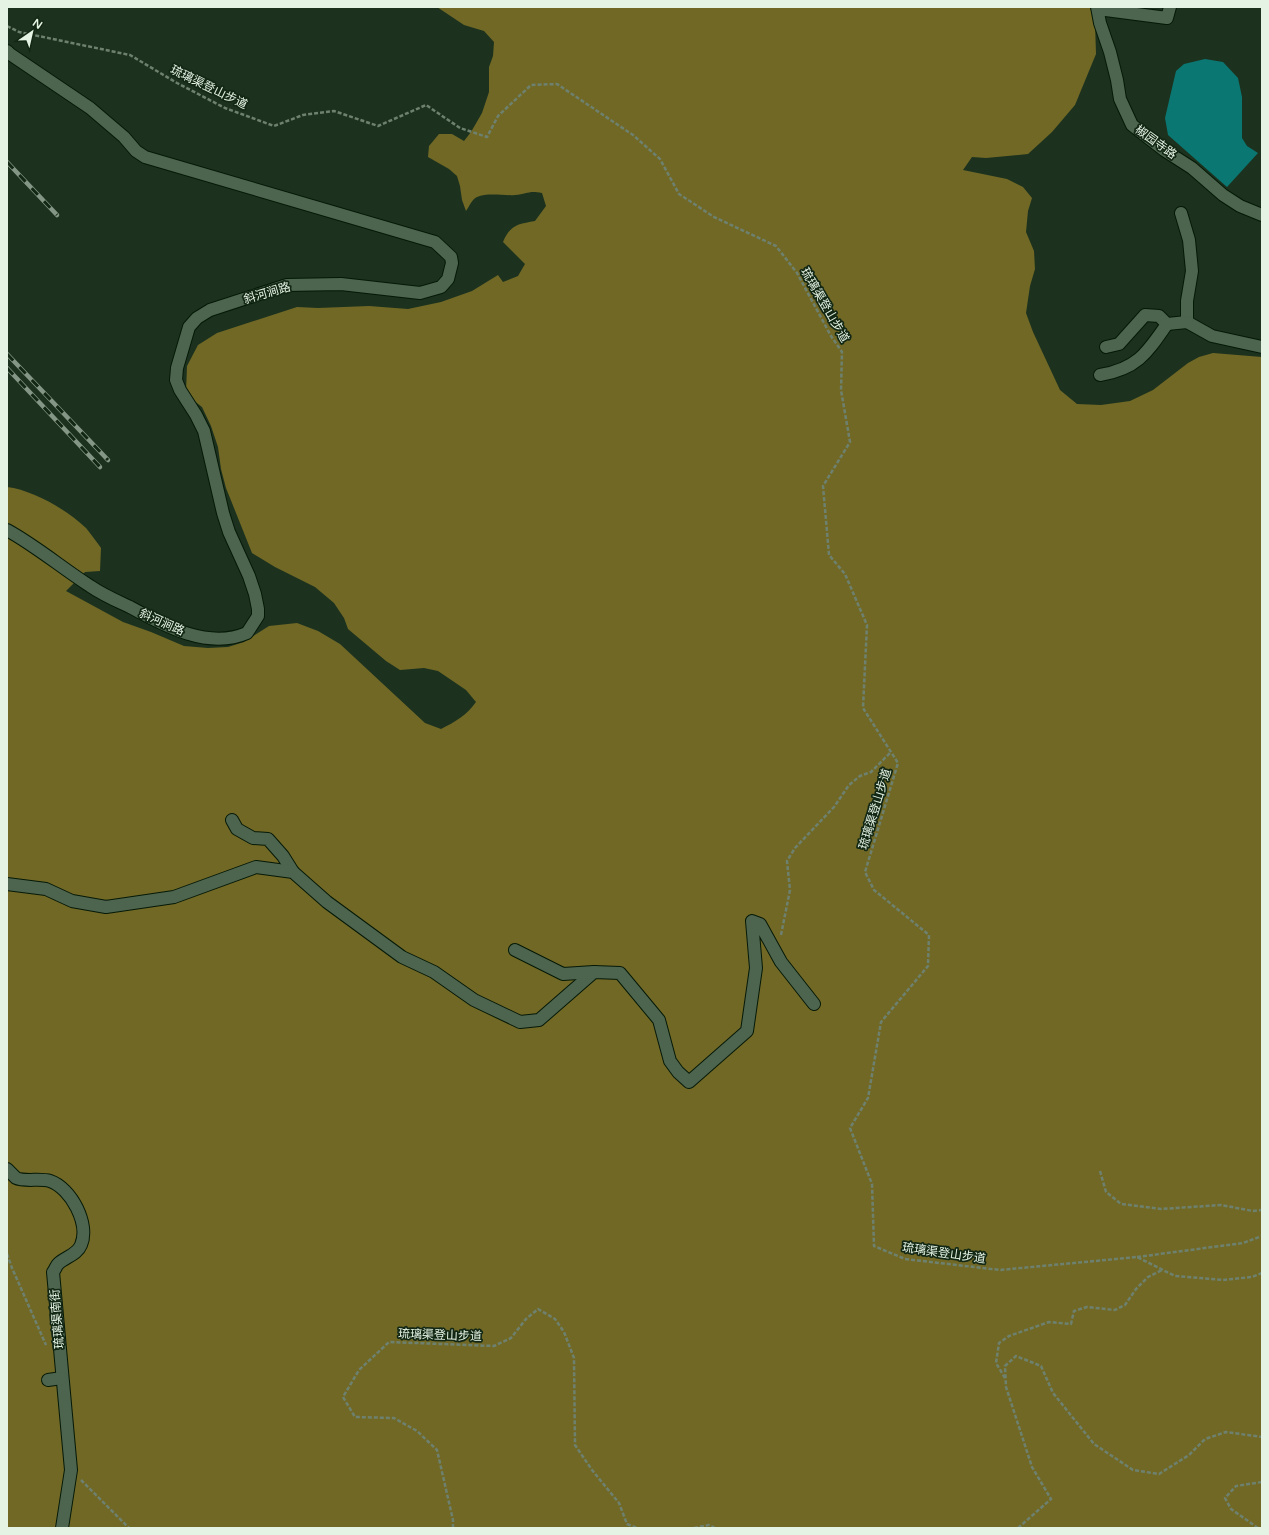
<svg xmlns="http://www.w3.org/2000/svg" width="1269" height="1535" viewBox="0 0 1269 1535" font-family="'Varela Round','Noto Sans SC',sans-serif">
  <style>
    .forest { fill: #716826 }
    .water { fill: #0a7772 }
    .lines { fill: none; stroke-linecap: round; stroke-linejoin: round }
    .minor-casing { stroke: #051907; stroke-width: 14 }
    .path { stroke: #6e816f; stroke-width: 2.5; stroke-dasharray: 4 2; stroke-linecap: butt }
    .minor { stroke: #4d644e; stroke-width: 12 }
    .rail-casing { stroke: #849685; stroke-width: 4.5 }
    .rail { stroke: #132814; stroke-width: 3; stroke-dasharray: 9; stroke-linecap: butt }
    .labels { text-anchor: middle; stroke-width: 3.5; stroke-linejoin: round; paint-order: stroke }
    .street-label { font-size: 12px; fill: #e5f3e5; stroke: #132814 }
  </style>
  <rect width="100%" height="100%" fill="#1c321e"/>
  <!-- forest -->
  <path class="forest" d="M437,7h653l5,16 1,31 -21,51 -23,27 -24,22 -42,4 -14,-1 -9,13 44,9 16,8 9,11 -4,13 -2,21 8,19 1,18 -5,17 -4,27 7,19 27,58 17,14 24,1 29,-4 23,-11 35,-27 11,-6 14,-4 49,4v1171h-1255v-1041c26,3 60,23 79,41 5,6 10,13 15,20l-1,23 -15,1 -19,19 57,31 28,10 33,14 24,2 20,-1 16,-5 25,-16 28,-3 21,8 22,13 85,79 16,6c14,-7 26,-14 35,-27l-10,-12 -28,-19 -14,-3 -24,2 -14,-9 -38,-32 -4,-11 -10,-15 -19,-16 -40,-20 -23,-14 -26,-65 -5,-19 -3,-22 -7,-21 -9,-19 -9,-7 -7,-8 1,-26 11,-21 19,-12 80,-26 21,1 51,-2 39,3 33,-7 31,-11 26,-16 5,7 15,-6 7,-12 -22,-22c7,-17 15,-18 32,-21l11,-15 -4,-13c-13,-3 -15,1 -27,2 -11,1 -27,-3 -38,2 -5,2 -8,10 -11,14l-4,-11 -2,-14 -3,-10 -8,-7 -21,-12 1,-11 10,-12h13l12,7 7,-9 11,-19 7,-21v-25l4,-11 1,-14 -10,-11 -20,-6z"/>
  <!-- water -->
  <path class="water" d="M1205,59l18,3 15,16 4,19v41l5,8 11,7 -31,34 -59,-52 -3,-17 11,-47 8,-7z"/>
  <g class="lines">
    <defs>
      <g id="minor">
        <path d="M1097,7l3,16 10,29 7,28 3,19 12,26 32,25 28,18 31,27 17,11 22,9"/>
        <path d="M1098,9l69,9 3,-11"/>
        <path d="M7,51l3,3 80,54 34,29 12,14 9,6 290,85 16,15 1,6 -4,16 -7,8 -21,6 -79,-9 -54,1 -77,25 -13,8 -8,9 -12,41 -1,12 4,10 16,25 8,16 19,82 6,19 20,44 6,18 3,15v7l-11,17c-39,17 -82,-7 -117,-26 -13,-6 -27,-12 -40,-21 -28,-18 -54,-40 -83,-56"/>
        <path d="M1181,213l8,27 3,31 -5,30v21l25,14 50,11"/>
        <path d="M1106,347l13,-3 26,-29 14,1 8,8 20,-2"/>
        <path d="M1100,375c37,-6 47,-22 67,-51"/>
        <path d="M232,820l5,9 16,9 15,1 15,17 10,16"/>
        <path d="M7,884l39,5 26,12 34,6 68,-10 82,-30 37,5 34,30 75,55 32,15 40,28 46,22 19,-2 55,-48 26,1 39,47 11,41 8,11 11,10 58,-51 9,-63 -4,-47 8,3 21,38 33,42"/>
        <path d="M515,950l48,24 31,-2"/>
        <path d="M7,1169c3,3 6,6 9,9 8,4 25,0 34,3 21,7 40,43 31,64 -4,10 -16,12 -23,19 -2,2 -3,6 -5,8l18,198 -9,58"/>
        <path d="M48,1380l14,-2"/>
      </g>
    </defs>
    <!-- minor casing -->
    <use href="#minor" class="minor-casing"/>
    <!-- path -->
    <g class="path">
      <path d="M7,26l12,6 111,23 47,28 48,25 49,18 29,-11 31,-4 44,15 48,-21 34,23 27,9 11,-21 33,-31 26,-1 76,51 27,24 19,35 35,23 62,29 21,27 34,63 11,16 -1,38 9,52 -27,44 6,69 16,19 22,51 -4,83 35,55 -33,109 9,18 55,45 -1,31 -47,56 -13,76 -18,30 22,56 2,62 31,13 95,11 137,-13 38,19 48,4 29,-3 10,-4"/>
      <path d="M781,935l9,-45 -3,-29 8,-13 39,-41 15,-22 11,-9 11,-4 20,-20"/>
      <path d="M1100,1171l6,21 15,12 40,5 60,-4 32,6 9,-1"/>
      <path d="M7,1254l5,14 34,77"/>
      <path d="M1137,1257l106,-14 19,-7"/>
      <path d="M1005,1378l-9,-15 3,-20 10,-7 40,-14 22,2 3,-13 13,-4 28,3 10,-5 11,-16 12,-12 14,-7"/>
      <path d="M81,1480l48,48"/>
      <path d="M453,1528v-8l-16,-70 -20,-19 -23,-13 -39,-1 -12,-20 16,-27 30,-28 105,4 17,-8 15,-19 12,-10 17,10 9,13 10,26 1,87 17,25 27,33 8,21 10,4"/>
      <path d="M694,1528l15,-3 6,3"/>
      <path d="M1018,1528l33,-29 -19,-32 -26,-80 -1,-21 11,-10 25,10 12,27 41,51 39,26 26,4 30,-19 16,-16 21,-7 36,5"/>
      <path d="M1258,1528l-27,-19 -6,-11 11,-12 26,-4"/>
    </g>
    <!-- minor -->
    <use href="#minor" class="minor"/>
    <defs>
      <g id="rail">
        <path d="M7,162l50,53"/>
        <path d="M7,354l101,106"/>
        <path d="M7,368l93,99"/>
      </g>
    </defs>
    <!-- rail casing -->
    <use href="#rail" class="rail-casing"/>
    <!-- rail -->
    <use href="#rail" class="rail"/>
  </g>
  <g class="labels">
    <!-- street labels -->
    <g class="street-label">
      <text transform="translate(209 87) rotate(26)" y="4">琉璃渠登山步道</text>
      <text transform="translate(1156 142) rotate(36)" y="4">椒园寺路</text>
      <text transform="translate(267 293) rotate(-16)" y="4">斜河涧路</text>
      <text transform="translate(825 305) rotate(60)" y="4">琉璃渠登山步道</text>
      <text transform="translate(162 622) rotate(24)" y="4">斜河涧路</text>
      <text transform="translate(875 809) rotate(-73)" y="4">琉璃渠登山步道</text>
      <text transform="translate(944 1253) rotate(8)" y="4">琉璃渠登山步道</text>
      <text transform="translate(57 1319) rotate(-95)" y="4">琉璃渠南街</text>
      <text transform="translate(440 1335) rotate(2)" y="4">琉璃渠登山步道</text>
    </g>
  </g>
  <!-- border -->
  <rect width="1269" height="1535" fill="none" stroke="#e5f3e5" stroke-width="16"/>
  <!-- north arrow -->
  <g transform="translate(32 32) rotate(34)" stroke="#132814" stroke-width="3" paint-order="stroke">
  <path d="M0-3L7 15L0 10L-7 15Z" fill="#e5f3e5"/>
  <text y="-6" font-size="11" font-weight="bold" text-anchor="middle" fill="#e5f3e5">N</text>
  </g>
</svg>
